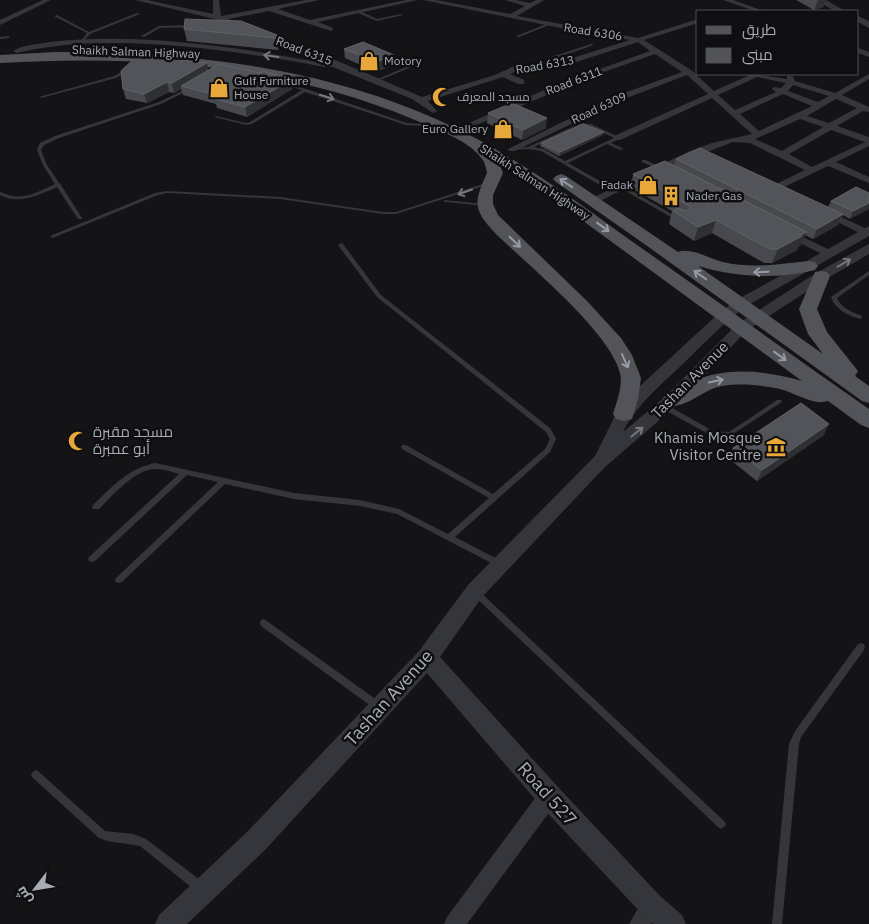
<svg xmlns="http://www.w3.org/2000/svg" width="869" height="924" viewBox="0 0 869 924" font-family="'IBM Plex Sans',Cairo,sans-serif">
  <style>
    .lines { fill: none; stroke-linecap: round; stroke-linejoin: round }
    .service { fill: #35363b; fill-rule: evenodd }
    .minor { fill: #35363b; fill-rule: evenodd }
    .tertiary { fill: #35363b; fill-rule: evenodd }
    .primary { fill: #52545a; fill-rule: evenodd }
    .wall { fill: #48494e }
    .shaded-wall { fill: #2f3033 }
    .building { fill: #525459; stroke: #606267 }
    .oneway { stroke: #74777e }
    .oneway2 { stroke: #969aa3 }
    .labels { text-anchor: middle; stroke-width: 5; stroke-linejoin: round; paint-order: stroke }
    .far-street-label { font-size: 12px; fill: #a7acb5; stroke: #0f0f11 }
    .far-poi-label { font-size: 12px; fill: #a7acb5; stroke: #0f0f11; text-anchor: start }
    .street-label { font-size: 15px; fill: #a7acb5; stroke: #0f0f11 }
    .poi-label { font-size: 15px; fill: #a7acb5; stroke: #0f0f11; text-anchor: start }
    .near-street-label { font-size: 18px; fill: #a7acb5; stroke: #0f0f11 }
  </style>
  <rect width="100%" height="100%" fill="#141416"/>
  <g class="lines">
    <!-- service -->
    <g class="service">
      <path d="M839,10l4,1h-5z"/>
      <path d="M358,11h2l17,8 24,-5 2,1 -26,6 -19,-8z"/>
      <path d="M137,13l3,1 -50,20 -8,9 -2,-1 7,-9 -33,-17 3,-1 32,17z"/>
      <path d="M549,23l3,1 -33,13 -3,-1z"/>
      <path d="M192,25l1,2 -33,1 -16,9 -3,-1 18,-10z"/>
      <path d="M9,36v2l-9,1v-2z"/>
      <path d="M591,44l3,1 -43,15 1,5 -2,1 -2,-1v-7z"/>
      <path d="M413,64l3,1 -40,17 -3,-1z"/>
      <path d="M127,69l3,1 -14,8 -75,20 -2,-1 75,-21z"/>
      <path d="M282,82l24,7 101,34 31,2 2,1 -2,1 -32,-2 -101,-33 -53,32 -6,1 -32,-8 2,-1 30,7 4,-1 52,-32 -20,-6z"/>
      <path d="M188,88l3,1 -30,15 -102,34 -15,7 -3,5 6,15 12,18 2,1v1l21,33v1h-4l-21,-32c-18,8 -38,18 -57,8v-3c4,1 7,3 12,4 15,3 30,-6 43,-12l-12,-19 -6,-15 3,-7 15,-7 104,-34z"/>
      <path d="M581,123l10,1 28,13v2l-8,4 13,6 -4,1 -13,-6 -39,19 48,27v2h-4l-71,-41 -12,-2 -16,1 -2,-1 2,-1 15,-1zM582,125l6,1 26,12 -49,23 -21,-12 -10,-2z"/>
      <path d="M642,160h4l16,8 -4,1 -16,-7z"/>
      <path d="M486,183l4,1 -94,30h-13l-103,-15 -113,-6 -9,2 -103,42 -2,1 -3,-2 105,-43 12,-2 113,6 103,15h13z"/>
      <path d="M620,186h4l56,33 -4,1 -56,-32z"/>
      <path d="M444,200l41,4 2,1 -2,1 -39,-4h-2z"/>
      <path d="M341,243l2,1 38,51 169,133 6,11 -6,13 -95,85 48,25 1,2 -1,2 -3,1 -3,-1 -100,-52 -37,-8 -66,-7 -69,-15 -103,98 -3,1 -3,-1 -1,-2 1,-2 102,-96 -31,-7 -92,86 -3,1 -3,-1 -1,-2 1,-2 90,-83c-7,-2 -15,-5 -23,-5 -20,-1 -44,27 -57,40h-6l-1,-2 1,-2c20,-19 34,-36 62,-42l139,30 66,7 39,9 49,25 41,-36 -87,-49 -1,-2 1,-2h4l87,49 52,-45 5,-10 -4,-7 -169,-135 -39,-52z"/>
      <path d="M869,271v4l-32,23c4,10 15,14 25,18v2l-2,1c-12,-4 -25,-9 -29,-22z"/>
      <path d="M777,400h4l1,2 -52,34 -20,-1 -47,-26 -1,-2 3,-2h2l46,26 16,1z"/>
      <path d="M475,589l3,1 246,231 2,3 -2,3 -3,2 -3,-2 -246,-233 -1,-2 1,-2z"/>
      <path d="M264,619l117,84 1,3 -1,3 -3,1 -3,-1 -114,-83 -1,-3 1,-3z"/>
      <path d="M861,643l3,1 1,3 -1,3 -63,87 -2,7 -17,180h-10l17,-180 6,-13 63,-87z"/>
      <path d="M36,770l3,2 66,59 28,3 13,5 58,44 1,4 -1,4 -4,1 -4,-1 -56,-45 -33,-5 -8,-3 -66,-60 -2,-3 2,-3z"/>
    </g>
    <!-- minor -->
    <g class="minor">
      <path d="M43,0h8l-51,25v-5z"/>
      <path d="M135,0h12l66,14v-14h6l2,16 85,-16h13l-41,9 32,11 96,-20h12l-100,22 15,6v2l-2,1 -62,-20 -41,8 112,43 82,35 73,-22 17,-8 29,-5h19l70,-22 -65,-11 -142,-29h13l74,14 15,-8 -20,-6h11l14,3 6,-3h8l-27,16 121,22 60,-19v4l-54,17 47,30 23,21 38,-17 35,5v-3h6l2,5 40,12 34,-19v5l-27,16 27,12v5l-6,-1 -26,15 32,11v9l-33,16 33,15v6l-41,-17 -50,24h-6v-4l33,-16 -55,-27 -17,-1 -60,23 -77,38h-6v-4l100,-48 22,-8 40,-9 -40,-36 -92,42h-6v-4l94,-42 -21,-19 -68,26 -104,50h-6l-1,-2 105,-52 69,-25 -27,-18 -68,24 -118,50 -7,-2 96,-42 92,-33 -12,-9 -74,24h-23l-24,5 -7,3 14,6v4h-6l-15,-7 -75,24 9,10 -4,2 -21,-14 -79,-32h-9c-91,-17 -217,-36 -307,-14l-4,-2c9,-6 26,-7 37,-9 88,-10 186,5 273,21l-108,-44zM757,77l29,6 -5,5 -8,-1 -1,2 4,3 -41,18 -17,-15zM793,85l36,11 -11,6 -30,-11zM783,94l29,12 -53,25 -19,-17zM836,99l21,9 -28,15 -22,-7zM800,119l23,8 -41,24 -27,-12zM831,130l34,12 -53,25 -23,-13z"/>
      <path d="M723,0h10l31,11h-9z"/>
      <path d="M858,48l11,4v5l-11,-4z"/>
      <path d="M824,209l45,21v4h-7l-41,-20v-4z"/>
      <path d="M788,230l46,22 1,2 -5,3 -4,-1 -42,-21 -1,-2z"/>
      <path d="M549,787l7,2 2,7 -2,7 -89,121h-23l3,-7 95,-128z"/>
      <path d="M651,895l7,3 3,7 -10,19h-22l15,-26z"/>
    </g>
    <!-- tertiary -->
    <g class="tertiary">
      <path d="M815,0h11l19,11h-10z"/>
      <path d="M858,16l11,5v7l-11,-6z"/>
      <path d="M869,226v10l-124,71c-22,17 -41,36 -60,55 -23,22 -48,42 -62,70l43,-36 70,-71 80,-52 53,-29v10l-43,25 -80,52 -68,73 -73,63 -123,130 -42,60 118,130 102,109 22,19 4,9h-33l-11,-10 -102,-109 -113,-132 -162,177 -78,74h-32l4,-9 88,-83 172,-181 49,-66 127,-129 23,-46 22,-24 79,-73 16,-12z"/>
    </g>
    <!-- primary -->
    <g class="primary">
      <path d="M56,52c135,0 270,15 393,73 65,30 123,73 181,115 80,56 159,113 239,169v19l-8,-3 -33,-24c-15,5 -32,-8 -48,-12 -19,-4 -39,-6 -58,-3 -19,3 -38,25 -57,19l-3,-5c4,-7 11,-9 18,-13 40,-21 80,-18 122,-6l-227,-166 -76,-52 4,10 -10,22v9l5,11 89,86 34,37 11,17 9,23 -3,21 -6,20 -8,2 -8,-2 -3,-5c4,-13 10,-28 7,-41 -9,-40 -93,-109 -124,-139 -24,-25 -22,-32 -9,-61 -1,-4 -2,-11 -5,-14 -12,-18 -46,-30 -67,-39 -133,-56 -273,-65 -415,-57v-8z"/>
      <path d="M561,174l5,2 112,76c13,-5 32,7 45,10 29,7 57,2 86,-1l6,1 3,4 -3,4c-39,10 -79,7 -117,-4l125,88 -15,-20 -9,-25 16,-37 6,-1 6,1 3,4 -13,33 10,23 31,39 -3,5 14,10v17l-7,-2 -212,-153 -94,-66 -3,-3 3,-3z"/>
    </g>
  </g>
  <!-- wall -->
  <g class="wall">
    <path d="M796,0h30l-3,7 -9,3z"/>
    <path d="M184,29l93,6 2,12 -1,3 -91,-9z"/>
    <path d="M344,49l50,6 1,9 -19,8 -31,-14z"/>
    <path d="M207,63l1,7 52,3 31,7 1,9 -45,28 -30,-9 -1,-4 -33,-9 -2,-6 -7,4 -5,-1 -22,11 -21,-4 -3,-10z"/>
    <path d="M488,113l58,15 -24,12 -35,-17z"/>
    <path d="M603,135l-44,21 -19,-10 1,-3z"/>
    <path d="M676,159l152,48 3,-6 38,-8 -19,26 -7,-4 -5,10 -25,14 -8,-4 -4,10 -3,2 -1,3 -25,13h-8l-52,-30 -18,8 -25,-17 3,-13 -41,-23 2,-14 41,-9z"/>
    <path d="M824,435l-67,46 -28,-22 4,-11z"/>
  </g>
  <!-- shaded-wall -->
  <g class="shaded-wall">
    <path d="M818,0h8l-3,7 -9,3z"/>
    <path d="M277,35l2,12 -1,3 -2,-12z"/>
    <path d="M394,55l1,9 -19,8v-10z"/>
    <path d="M207,63l2,10 -28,13v3l-7,4 -2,-10z"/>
    <path d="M291,80l1,9 -45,28 -2,-10z"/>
    <path d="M167,82l2,10 -22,11 -3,-9z"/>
    <path d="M547,118l-1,10 -24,12 1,-10z"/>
    <path d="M604,132l-1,3 -44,21 1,-4z"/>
    <path d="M869,203v6l-19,10 3,-8z"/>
    <path d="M843,214l-5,11 -25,14 4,-10z"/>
    <path d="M716,220l-4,13 -18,8 4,-14z"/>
    <path d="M807,232l-6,13 -3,2 -1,3 -25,13 6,-14z"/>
    <path d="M829,424l-5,11 -67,46 5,-11z"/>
  </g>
  <!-- building -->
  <g class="building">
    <path d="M185,19l56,2 36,14 -1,3 -92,-9z"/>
    <path d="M363,42l31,13 -18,7 -32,-13z"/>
    <path d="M138,55l69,8 -35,20 -5,-1 -23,12 -21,-5 -2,-18z"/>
    <path d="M219,64l41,9 3,-2 28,9 -46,27 -30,-8 5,-3 -39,-10z"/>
    <path d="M512,103l35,15 -24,12 -35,-17z"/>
    <path d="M583,124l21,8 -44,20 -19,-9z"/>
    <path d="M700,148l143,66 -26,15 -141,-70z"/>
    <path d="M665,161l142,71 -7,3 2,1 -24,13h-9l-53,-29 -18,7 -25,-16 6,-3 5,3 6,-1 1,-2 -3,-3 -55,-31z"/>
    <path d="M856,187l13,6v10l-16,8 -22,-10z"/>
    <path d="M801,403l28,21 -67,46 -29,-22z"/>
  </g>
  <!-- one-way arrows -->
  <defs><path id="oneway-shaft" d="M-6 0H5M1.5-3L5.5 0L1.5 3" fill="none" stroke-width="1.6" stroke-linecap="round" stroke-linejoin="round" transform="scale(1.25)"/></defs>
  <g class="oneway">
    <use href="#oneway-shaft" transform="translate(271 56) rotate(-172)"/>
    <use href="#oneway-shaft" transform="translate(327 97) rotate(17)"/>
    <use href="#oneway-shaft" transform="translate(465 192) rotate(161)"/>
    <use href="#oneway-shaft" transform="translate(844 263) rotate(-30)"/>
    <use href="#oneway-shaft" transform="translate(637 432) rotate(-39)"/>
  </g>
  <g class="oneway2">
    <use href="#oneway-shaft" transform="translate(566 183) rotate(-147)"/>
    <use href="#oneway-shaft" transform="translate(603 227) rotate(36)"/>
    <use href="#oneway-shaft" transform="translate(515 242) rotate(44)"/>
    <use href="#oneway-shaft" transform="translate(761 272) rotate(178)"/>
    <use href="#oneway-shaft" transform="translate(700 275) rotate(-145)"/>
    <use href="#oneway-shaft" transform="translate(780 356) rotate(36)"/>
    <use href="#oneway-shaft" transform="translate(625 361) rotate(66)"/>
    <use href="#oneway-shaft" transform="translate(716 381) rotate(-11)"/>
  </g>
  <!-- icons -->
  <defs>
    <symbol id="shop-bare" viewBox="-9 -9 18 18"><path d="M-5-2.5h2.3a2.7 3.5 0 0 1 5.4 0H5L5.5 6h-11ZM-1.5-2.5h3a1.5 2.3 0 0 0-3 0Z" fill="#e8a73a" stroke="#0f0f11" stroke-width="2.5" paint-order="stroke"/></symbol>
    <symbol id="mosque-bare" viewBox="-9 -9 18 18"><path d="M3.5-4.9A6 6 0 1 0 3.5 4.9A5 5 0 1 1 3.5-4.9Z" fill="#e8a73a" stroke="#0f0f11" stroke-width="2.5" paint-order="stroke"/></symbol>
    <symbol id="building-bare" viewBox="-9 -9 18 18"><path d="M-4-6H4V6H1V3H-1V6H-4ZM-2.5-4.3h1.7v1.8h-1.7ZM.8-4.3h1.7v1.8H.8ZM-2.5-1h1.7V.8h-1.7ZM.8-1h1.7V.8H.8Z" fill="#e8a73a" stroke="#0f0f11" stroke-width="2.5" paint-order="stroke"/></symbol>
    <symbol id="museum-bare" viewBox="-9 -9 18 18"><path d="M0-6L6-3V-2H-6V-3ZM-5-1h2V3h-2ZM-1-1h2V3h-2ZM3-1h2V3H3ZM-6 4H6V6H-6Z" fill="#e8a73a" stroke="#0f0f11" stroke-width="2.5" paint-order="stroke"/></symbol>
  </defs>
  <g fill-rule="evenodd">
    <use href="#shop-bare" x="355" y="47" width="28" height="28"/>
    <use href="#shop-bare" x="205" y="74" width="28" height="28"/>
    <use href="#mosque-bare" x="428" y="83" width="28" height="28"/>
    <use href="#shop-bare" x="489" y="115" width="28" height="28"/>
    <use href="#shop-bare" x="634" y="171" width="28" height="28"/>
    <use href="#building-bare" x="657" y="182" width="28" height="28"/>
    <use href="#mosque-bare" x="64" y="427" width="28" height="28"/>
    <use href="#museum-bare" x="762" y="433" width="28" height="28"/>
  </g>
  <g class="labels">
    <!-- far-street labels -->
    <g class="far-street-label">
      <text transform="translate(593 32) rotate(9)" y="4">Road 6306</text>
      <text transform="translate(304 51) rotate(21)" y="4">Road 6315</text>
      <text transform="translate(136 52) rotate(2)" y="4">Shaikh Salman Highway</text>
      <text transform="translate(545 65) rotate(-10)" y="4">Road 6313</text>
      <text transform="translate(574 81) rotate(-21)" y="4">Road 6311</text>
      <text transform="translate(599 108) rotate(-25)" y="4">Road 6309</text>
      <text transform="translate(535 182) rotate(33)" y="4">Shaikh Salman Highway</text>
    </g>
    <!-- far-poi labels -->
    <g class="far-poi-label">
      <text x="384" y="65">Motory</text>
      <text x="234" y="85">Gulf Furniture<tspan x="234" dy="14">House</tspan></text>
      <text x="457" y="101">مسجد المعرف</text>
      <text x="488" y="133" text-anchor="end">Euro Gallery</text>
      <text x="633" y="189" text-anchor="end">Fadak</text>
      <text x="686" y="200">Nader Gas</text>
    </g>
    <!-- street labels -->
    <g class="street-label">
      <text transform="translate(690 380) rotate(-45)" y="5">Tashan Avenue</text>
    </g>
    <!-- poi labels -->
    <g class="poi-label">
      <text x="93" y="437">مسجد مقبرة<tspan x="93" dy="17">أبو عمبرة</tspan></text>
      <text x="761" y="443" text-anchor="end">Khamis Mosque<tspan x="761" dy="17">Visitor Centre</tspan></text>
    </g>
    <!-- near-street labels -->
    <g class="near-street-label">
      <text transform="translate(389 698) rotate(-48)" y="6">Tashan Avenue</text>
      <text transform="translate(547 794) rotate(48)" y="6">Road 527</text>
    </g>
  </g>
  <!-- legend -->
  <rect x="696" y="10" width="162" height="65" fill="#0f0f11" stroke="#4c4e53"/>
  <rect x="706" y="26" width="25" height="8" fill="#52545a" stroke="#4c4e53"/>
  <text x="742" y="35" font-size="15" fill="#a7acb5">طريق</text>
  <rect x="706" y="48" width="25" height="15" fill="#525459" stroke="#4c4e53"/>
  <text x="742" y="60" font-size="15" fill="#a7acb5">مبنى</text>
  <!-- north arrow -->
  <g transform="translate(35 889) rotate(239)" stroke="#0f0f11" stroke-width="4" paint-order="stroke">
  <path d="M0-4L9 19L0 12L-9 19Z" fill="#a7acb5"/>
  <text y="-8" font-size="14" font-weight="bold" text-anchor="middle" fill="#a7acb5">ش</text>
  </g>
</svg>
